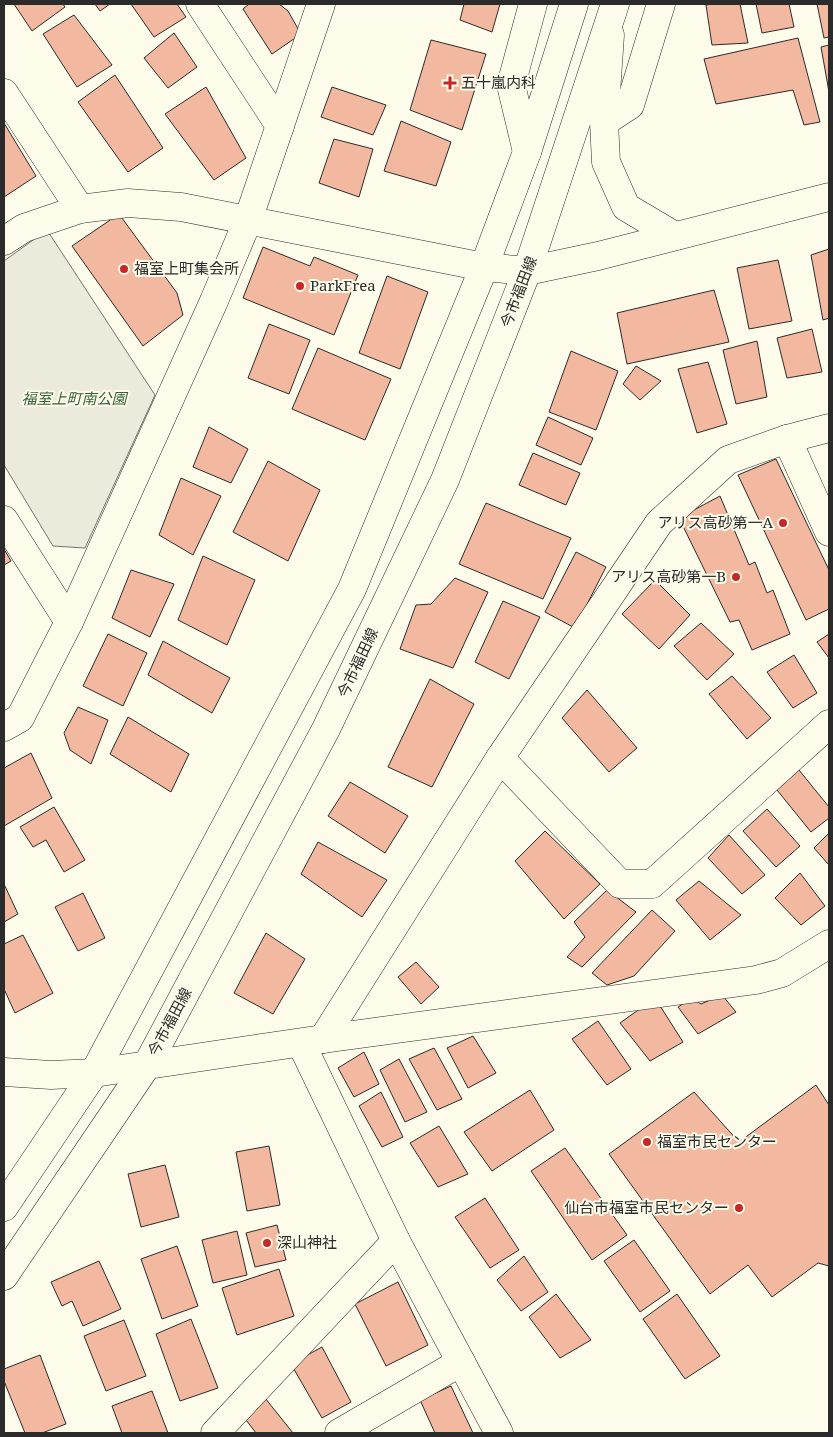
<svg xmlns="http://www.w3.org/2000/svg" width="833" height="1437" viewBox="0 0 833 1437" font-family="'Noto Serif','Noto Sans JP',serif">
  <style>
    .green { fill: #ecebdb; stroke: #74746e }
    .building { fill: #f2b8a0; stroke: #2b2b2b }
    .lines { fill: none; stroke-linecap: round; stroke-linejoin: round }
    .street-casing { stroke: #2b2b2b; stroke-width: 29 }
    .secondary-casing { stroke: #2b2b2b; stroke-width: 29 }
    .street { stroke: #fdfbea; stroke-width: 28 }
    .secondary { stroke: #fdfbea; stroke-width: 28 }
    .poi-dot { fill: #c62828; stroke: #fdfbea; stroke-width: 2 }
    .labels { text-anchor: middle; stroke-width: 4; stroke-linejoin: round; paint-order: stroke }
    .poi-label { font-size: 15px; fill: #2b2b2b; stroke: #fdfbea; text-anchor: start }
    .street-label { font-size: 15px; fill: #2b2b2b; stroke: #fdfbea }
    .park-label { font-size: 15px; font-style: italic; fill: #34623c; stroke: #fdfbea }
  </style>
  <rect width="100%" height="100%" fill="#fdfbea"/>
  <!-- green -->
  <path class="green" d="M47,230l108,165 -70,153 -32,-2 -49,-81v-204z"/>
  <!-- building -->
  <g class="building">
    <path d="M14,4h49l2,3 -33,24z"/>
    <path d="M95,4h15l-10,7z"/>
    <path d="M131,4h46l9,13 -32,20z"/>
    <path d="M249,4h30l9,7 13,23 -29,20 -29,-45z"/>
    <path d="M464,4h36l-8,28 -32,-12z"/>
    <path d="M712,4h28l8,39 -36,2 -6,-40z"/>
    <path d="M756,4h33l5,23 -32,6z"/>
    <path d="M817,4h12v33l-5,1z"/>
    <path d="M74,15l38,50 -35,22 -34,-53z"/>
    <path d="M174,33l23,34 -29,21 -24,-30z"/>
    <path d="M798,38l22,84 -16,3 -11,-35 -77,14 -12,-45z"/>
    <path d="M431,40l55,14 -24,76 -52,-20z"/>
    <path d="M829,45v47l-8,-45z"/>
    <path d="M115,75l48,73 -35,24 -50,-70z"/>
    <path d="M206,87l40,71 -32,22 -49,-66z"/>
    <path d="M332,87l54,18 -13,30 -52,-18z"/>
    <path d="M401,121l50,21 -15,44 -52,-15z"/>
    <path d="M4,123l32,53 -32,21z"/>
    <path d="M334,139l39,10 -14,48 -40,-14z"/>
    <path d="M119,214l58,79 6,22 -40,31 -71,-100z"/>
    <path d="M263,247l47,19 4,-9 44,18 -24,60 -91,-37z"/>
    <path d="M829,249v69l-6,2 -12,-65z"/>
    <path d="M778,260l14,61 -43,8 -12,-61z"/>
    <path d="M387,276l41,16 -28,77 -41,-16z"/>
    <path d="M714,290l15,52 -102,22 -10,-51z"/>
    <path d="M269,324l41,16 -21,54 -41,-16z"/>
    <path d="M812,329l10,43 -35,6 -10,-40z"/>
    <path d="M757,341l10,56 -31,7 -13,-54z"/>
    <path d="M318,348l73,31 -26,61 -73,-31z"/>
    <path d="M571,351l47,20 -22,59 -47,-18z"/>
    <path d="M708,362l19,62 -30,9 -19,-64z"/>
    <path d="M636,366l25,15 -21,19 -17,-16z"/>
    <path d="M548,417l45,21 -12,27 -45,-20z"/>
    <path d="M209,427l39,22 -17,34 -38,-16z"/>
    <path d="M533,453l47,20 -14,32 -47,-20z"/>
    <path d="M776,459l53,111v39l-23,11 -68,-145z"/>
    <path d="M268,461l52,29 -32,71 -55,-29z"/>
    <path d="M181,478l40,18 -28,59 -34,-20z"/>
    <path d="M720,496l29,69 6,-3 12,31 6,-3 17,44 -38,16 -13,-30 -9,2 -51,-104z"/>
    <path d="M486,503l85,35 -28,61 -84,-35z"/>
    <path d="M4,549l7,12 -7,4z"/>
    <path d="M576,552l30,15 -31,61 -30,-16z"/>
    <path d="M203,556l52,24 -28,65 -49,-25z"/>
    <path d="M131,570l43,14 -24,53 -38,-19z"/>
    <path d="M455,578l33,14 -35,76 -53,-19 16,-44 15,-1z"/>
    <path d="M655,580l35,35 -31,34 -37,-35z"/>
    <path d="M503,601l37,16 -31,62 -34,-17z"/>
    <path d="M701,623l33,31 -27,26 -33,-34z"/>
    <path d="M108,634l39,19 -24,53 -40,-20z"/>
    <path d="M829,634v24l-12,-16z"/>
    <path d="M163,641l67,37 -18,35 -64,-38z"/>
    <path d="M794,655l23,38 -24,15 -26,-36z"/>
    <path d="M732,676l39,42 -24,21 -38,-45z"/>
    <path d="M430,679l44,25 -42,83 -44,-20z"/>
    <path d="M587,690l50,58 -28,24 -47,-54z"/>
    <path d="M78,707l30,13 -17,44 -21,-14 -6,-17z"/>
    <path d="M128,717l61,37 -18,38 -61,-38z"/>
    <path d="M31,753l21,45 -48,28v-58z"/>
    <path d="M799,770l30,37v11l-18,14 -34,-42z"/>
    <path d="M350,782l58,34 -23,37 -57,-37z"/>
    <path d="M54,807l31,53 -21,12 -18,-32 -13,7 -13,-20z"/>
    <path d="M767,809l33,37 -24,21 -33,-36z"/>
    <path d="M545,831l55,53 -36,35 -49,-58z"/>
    <path d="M829,833v32l-15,-17z"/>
    <path d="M729,835l36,40 -23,19 -34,-36z"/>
    <path d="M318,842l69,38 -25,37 -61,-43z"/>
    <path d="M800,873l25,33 -24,19 -26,-27z"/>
    <path d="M699,881l42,34 -31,25 -34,-40z"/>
    <path d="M4,884l14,30 -14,8z"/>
    <path d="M607,890l29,22 -54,55 -15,-10 18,-20 -11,-15z"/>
    <path d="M83,893l22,45 -27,13 -23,-44z"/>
    <path d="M652,910l23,21 -41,45 -27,9 -15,-12z"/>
    <path d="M266,933l39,26 -32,55 -39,-21z"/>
    <path d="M23,935l30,58 -38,20 -11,-24v-45z"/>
    <path d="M416,962l23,25 -18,17 -23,-27z"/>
    <path d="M722,995l14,17 -38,22 -20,-27 14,-9 9,6z"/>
    <path d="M655,998l28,44 -33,19 -30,-38z"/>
    <path d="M598,1021l33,48 -24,16 -35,-46z"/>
    <path d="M473,1036l23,37 -28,15 -21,-40z"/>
    <path d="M434,1048l28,51 -25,11 -28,-51z"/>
    <path d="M364,1052l15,32 -25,13 -16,-29z"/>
    <path d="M399,1059l28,53 -22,10 -25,-52z"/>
    <path d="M816,1085l13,20v161l-11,-3 -46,34 -24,-32 -38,29 -101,-140 85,-62 45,50z"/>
    <path d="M530,1090l24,40 -62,41 -28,-39z"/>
    <path d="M381,1092l22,45 -21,10 -23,-41z"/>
    <path d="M439,1126l29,48 -30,13 -28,-44z"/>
    <path d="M269,1146l11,59 -33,6 -11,-59z"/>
    <path d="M565,1148l62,87 -35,25 -61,-89z"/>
    <path d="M165,1165l14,52 -38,10 -13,-53z"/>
    <path d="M485,1198l34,52 -29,18 -35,-51z"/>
    <path d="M277,1225l9,35 -31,7 -9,-34z"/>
    <path d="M237,1231l10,44 -34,8 -11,-43z"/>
    <path d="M634,1240l36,51 -30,21 -36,-51z"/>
    <path d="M177,1246l21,60 -36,13 -21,-60z"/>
    <path d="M524,1256l24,36 -27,19 -24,-31z"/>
    <path d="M99,1261l22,48 -38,17 -11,-25 -10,5 -11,-24z"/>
    <path d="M279,1269l15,47 -57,19 -15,-47z"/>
    <path d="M398,1282l30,63 -42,21 -31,-62z"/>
    <path d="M556,1294l35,46 -31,18 -31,-41z"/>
    <path d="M677,1294l43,62 -35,23 -42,-60z"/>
    <path d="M191,1319l27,69 -38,13 -24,-67z"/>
    <path d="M124,1320l22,56 -40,15 -22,-55z"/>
    <path d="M322,1347l29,55 -29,16 -31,-54z"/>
    <path d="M40,1355l26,69 -24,9h-17l-21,-52v-12z"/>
    <path d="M451,1386l22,47h-38l-15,-33z"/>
    <path d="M152,1391l16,42h-46l-10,-27z"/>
    <path d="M265,1398l28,35h-37l-13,-17z"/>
  </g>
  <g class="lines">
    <defs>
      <g id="street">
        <path d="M200,4l80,122"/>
        <path d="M610,35l-6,87 2,40 20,45 49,29"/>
        <path d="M4,93l76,116"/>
        <path d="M604,122l26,-17 31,-101"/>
        <path d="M527,152l-16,-67 22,-81"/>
        <path d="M4,241l20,-13 56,-19 48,-6 53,4 303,60 43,4"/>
        <path d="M787,439l42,93"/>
        <path d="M4,520l65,102"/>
        <path d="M4,727l16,-9 49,-96 145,-321 34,-81 73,-216"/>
        <path d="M500,758l120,126h32l177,-160"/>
        <path d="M323,1039l177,-281 159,-235 69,-63 59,-21 42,-11"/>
        <path d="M301,1043l95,198 103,192"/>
        <path d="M4,1072l47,3 43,-2 229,-34 433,-59 26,-7 47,-29"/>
        <path d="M215,1433l181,-192"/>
        <path d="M339,1433l122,-71"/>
      </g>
      <g id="secondary">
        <path d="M527,271l71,-15 231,-59"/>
        <path d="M4,1207l90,-134 258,-484 132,-322 43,-115 47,-148"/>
        <path d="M4,1276l143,-211 179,-336 119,-249 82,-209 88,-267"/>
      </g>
    </defs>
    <!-- street casing -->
    <use href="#street" class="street-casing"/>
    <!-- secondary casing -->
    <use href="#secondary" class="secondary-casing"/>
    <!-- street -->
    <use href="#street" class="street"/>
    <!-- secondary -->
    <use href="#secondary" class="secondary"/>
  </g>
  <!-- markers -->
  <g class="poi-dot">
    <path d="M447.5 75.5h5v5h5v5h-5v5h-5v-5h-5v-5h5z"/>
    <circle cx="124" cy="269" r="5"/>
    <circle cx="300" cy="286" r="5"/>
    <circle cx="783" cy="523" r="5"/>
    <circle cx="736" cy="577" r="5"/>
    <circle cx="647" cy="1142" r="5"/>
    <circle cx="739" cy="1208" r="5"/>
    <circle cx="267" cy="1243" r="5"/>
  </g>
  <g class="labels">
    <!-- poi labels -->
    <g class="poi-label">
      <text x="461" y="88">五十嵐内科</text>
      <text x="134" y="274">福室上町集会所</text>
      <text x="310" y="291">ParkFrea</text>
      <text x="773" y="528" text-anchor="end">アリス高砂第一A</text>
      <text x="726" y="582" text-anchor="end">アリス高砂第一B</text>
      <text x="657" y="1147">福室市民センター</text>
      <text x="729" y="1213" text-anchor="end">仙台市福室市民センター</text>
      <text x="277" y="1248">深山神社</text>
    </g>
    <!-- street labels -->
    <g class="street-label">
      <text transform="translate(519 292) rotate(-69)" y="5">今市福田線</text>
      <text transform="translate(358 663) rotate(-65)" y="5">今市福田線</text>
      <text transform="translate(170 1022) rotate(-62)" y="5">今市福田線</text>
    </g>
    <!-- park labels -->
    <g class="park-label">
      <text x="74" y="404">福室上町南公園</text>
    </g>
  </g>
  <!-- border -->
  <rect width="833" height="1437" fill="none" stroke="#2b2b2b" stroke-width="10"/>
</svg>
